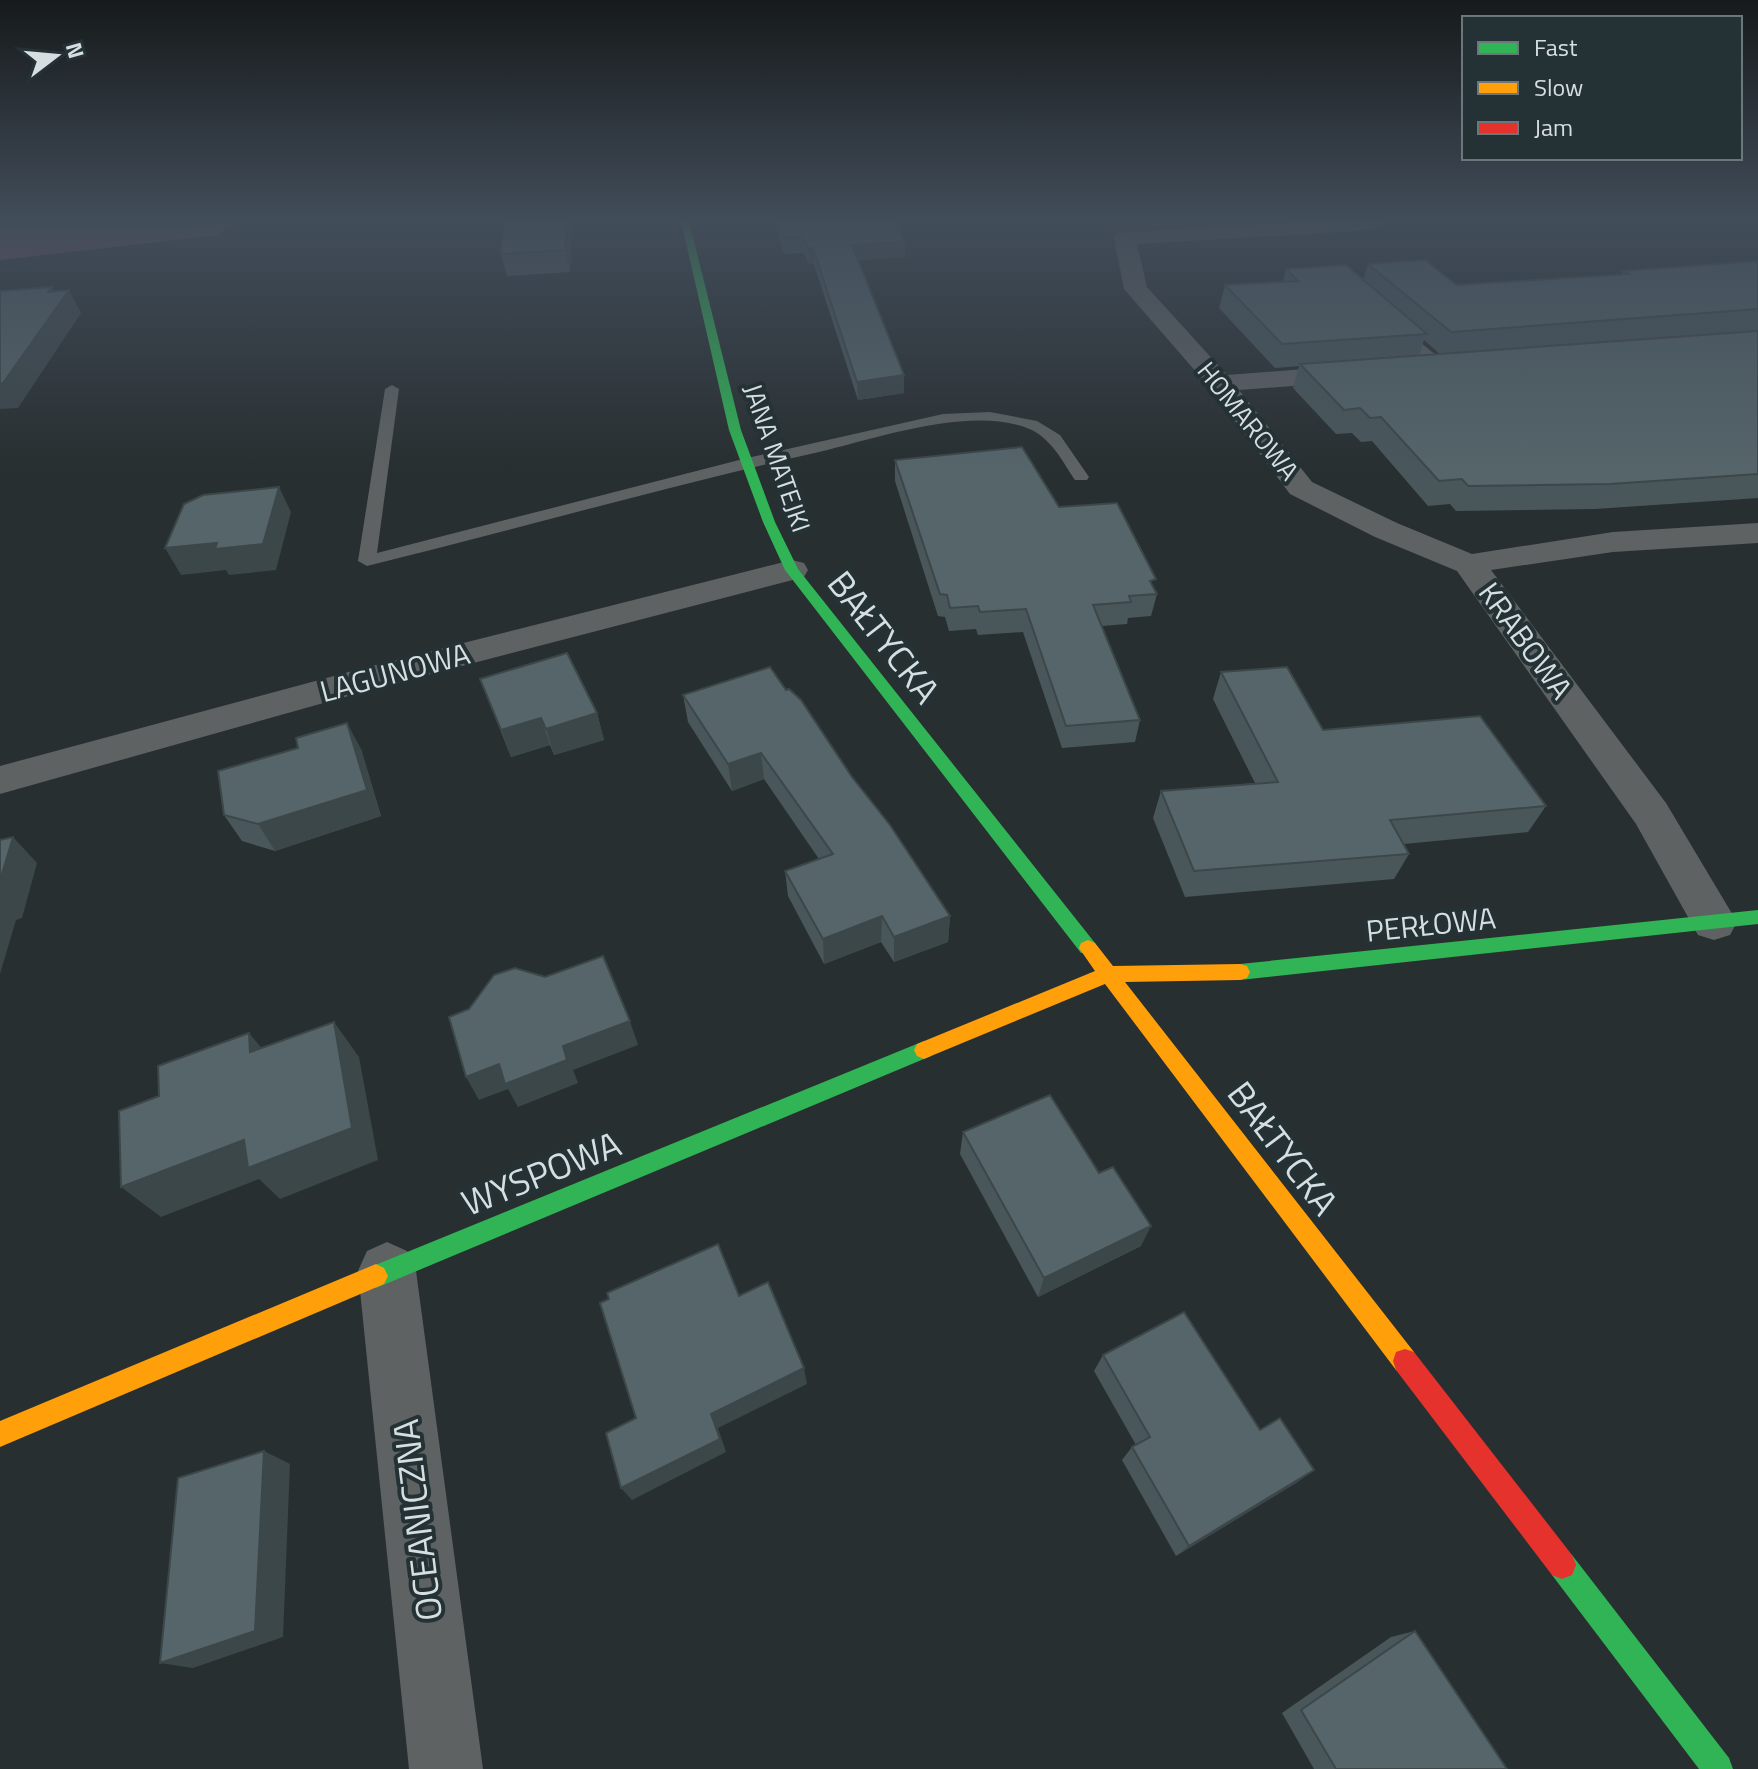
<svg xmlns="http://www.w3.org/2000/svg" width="1758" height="1769" viewBox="0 0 1758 1769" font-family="'Titillium Web',sans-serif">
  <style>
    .forest { fill: #7b4e64 }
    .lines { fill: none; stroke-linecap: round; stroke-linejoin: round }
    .lane { fill: #5e6263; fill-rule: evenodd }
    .street { fill: #5e6263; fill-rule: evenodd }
    .fast { fill: #30b455; fill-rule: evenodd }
    .slow { fill: #ff9f0a; fill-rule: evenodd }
    .jam { fill: #e5322d; fill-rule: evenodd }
    .wall { fill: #49575b; fill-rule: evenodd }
    .shaded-wall { fill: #3c474a }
    .building { fill: #55656a; stroke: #3c474a; stroke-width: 2 }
    .labels { text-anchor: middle; stroke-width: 8; stroke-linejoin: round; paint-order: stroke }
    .far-street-label { font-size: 26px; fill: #d6dee1; stroke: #243235 }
    .street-label { font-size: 30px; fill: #d6dee1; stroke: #243235 }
    .near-street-label { font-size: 36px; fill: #d6dee1; stroke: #243235 }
  </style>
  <rect width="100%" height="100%" fill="#282f31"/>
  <!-- forest -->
  <path class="forest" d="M0,221h230l-11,14 -219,25z"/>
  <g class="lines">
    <!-- lane -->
    <g class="lane">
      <path d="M1396,323l50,40v6h-10l-45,-39v-6z"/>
      <path d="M392,385l7,4 -22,164 370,-95 196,-44 47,-2 47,9 23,14 29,42 -2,3h-12c-13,-19 -24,-43 -48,-52 -59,-22 -149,10 -208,24 -152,34 -301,77 -452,114l-9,-5 27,-172z"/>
    </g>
    <!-- street -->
    <g class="street">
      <path d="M1312,221h69l2,3 -10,6 -236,14 10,43 80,88 130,-10 9,2 4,6 -4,6 -9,2 -118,9 73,92 85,41 75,31 141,-22 145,-9v20l-145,9 -122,18 175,233 71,119 -7,13 -16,5 -16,-5 -62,-111 -179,-253 -82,-34 -85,-43 -79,-105 -87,-100 -10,-51 3,-5z"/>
      <path d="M792,560l12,3 4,7 -4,7 -434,113 -370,104v-28l360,-97z"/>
      <path d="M387,1242l20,9 9,20 67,498h-74l-51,-498 9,-20z"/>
    </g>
    <!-- fast -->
    <g class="fast">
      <path d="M681,221h8l52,209 34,92 23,47 297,374 2,5 -2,5h-14l-296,-383 -22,-48 -34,-92z"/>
      <path d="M1758,910v14l-518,56 -7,-2 -3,-6 3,-6 7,-2z"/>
      <path d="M924,1041l7,3 3,6 -3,6 -555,232 -8,-4 -4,-8 4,-8z"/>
      <path d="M1562,1551l10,4 157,203 4,11h-34l-147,-194 -4,-10 4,-10z"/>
    </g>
    <!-- slow -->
    <g class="slow">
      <path d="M1088,940l7,3 18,23 127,-2 7,2 3,6 -3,6 -7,2 -115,2 289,370 3,9 -3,9 -9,3 -9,-3 -291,-386 -174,72 -7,3 -7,-3 -3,-6 3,-6 178,-73 -16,-23 2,-5z"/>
      <path d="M376,1264l8,4 4,8 -4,8 -384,163v-26z"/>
    </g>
    <!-- jam -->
    <path class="jam" d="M1405,1349l9,3 158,203 4,10 -4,10 -10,4 -10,-4 -156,-205 -3,-9 3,-9z"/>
  </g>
  <!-- wall -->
  <g class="wall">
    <path d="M572,221l-2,51 -63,4 -6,-22z"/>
    <path d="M775,221h119l11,36 -47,3 46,133 -46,7 -44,-136h-5l-5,-11 -20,1z"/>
    <path d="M1758,261v237l-163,11 -139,2 -6,-7 -22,2 -56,-65 -11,1 -9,-9 -16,1 -43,-46 6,-22 -24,2 -56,-60 6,-23 58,-3 3,-13 77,11 5,-16 89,21 164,-10 2,-4zM1424,340l16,14 -21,2z"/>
    <path d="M895,460l164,47 95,81 3,6 -6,22 -23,2 -1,6 -25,2 38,94 -5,22 -73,6 -39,-116 -45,3 -2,-6 -27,2 -4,-14 -7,-1 -43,-135z"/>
    <path d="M1221,672l102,58 223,76 -18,26 -124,12 5,10 -15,25 -209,18 -32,-79 8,-27 94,-8 -42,-84z"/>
    <path d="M480,679l117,34 7,27 -50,15 -4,-10 -39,12z"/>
    <path d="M683,695l169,82 98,139 -2,26 -54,20 -13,-20 -57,22 -36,-68 -3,-25 34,-12 -55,-80 -32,12 -44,-69z"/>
    <path d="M361,749l20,67 -106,35 -33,-10 -18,-26z"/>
    <path d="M963,1132l136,41 42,73 -103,51 -78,-143z"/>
    <path d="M1103,1355l157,75 54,40 -18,13 -120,73 -54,-96 10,-13 4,-2 -42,-74z"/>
    <path d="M1415,1631l92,138h-193l-32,-56 109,-76z"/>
  </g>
  <!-- shaded-wall -->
  <g class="shaded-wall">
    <path d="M567,221h5l-2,51 -5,-22z"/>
    <path d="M905,241v16l-53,4v-16z"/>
    <path d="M808,248h5l1,16h-5z"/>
    <path d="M52,287l9,15 8,-12 12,23 -63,95 -18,1v-26z"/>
    <path d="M904,375v18l-46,7 -1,-18z"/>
    <path d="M279,487l12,25 -15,58 -47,5 -3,-5 -45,5 -16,-27z"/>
    <path d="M597,713l7,27 -50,15 -8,-26z"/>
    <path d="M541,718l9,27 -39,12 -10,-27z"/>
    <path d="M347,723l14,26 20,67 -106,35 -17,-27z"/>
    <path d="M761,753l3,26 -32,12 -4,-27z"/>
    <path d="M13,837l24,26 -15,55 -6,2 -16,54v-93z"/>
    <path d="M882,916l-1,26 -57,22 -1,-25z"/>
    <path d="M950,916l-2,26 -54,20v-25z"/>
    <path d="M630,1021l8,24 -65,25 5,13 -60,24 -10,-18 -29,11 -13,-23 33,-13 64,-18z"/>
    <path d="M334,1022l25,35 19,103 -98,39 -21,-20 -98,38 -40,-30z"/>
    <path d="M249,1033l29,35 -28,-16z"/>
    <path d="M1151,1226l-10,20 -103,51 6,-19z"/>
    <path d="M804,1368l3,16 -89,44 8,24 -94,48 -11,-12 90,-74z"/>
    <path d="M264,1451l26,13 -7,173 -90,31 -33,-5z"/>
    <path d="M1314,1470l-18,13 -120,73 13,-10z"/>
  </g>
  <!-- building -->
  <g class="building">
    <path d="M505,221h62l-2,29 -64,4z"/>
    <path d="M778,221h116l11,20 -53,4 52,130 -47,7 -44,-134h-5l-5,-11 -20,1z"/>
    <path d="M1425,260l32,25 172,-11 -6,-3 135,-10v48l-307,23 -83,-68z"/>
    <path d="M1346,265l81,69 -145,10 -57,-59 73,-4 -12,-12z"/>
    <path d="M52,287l-4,5 21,-2 -66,93h-3v-92z"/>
    <path d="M1758,331v143l-148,10 -142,2 -6,-7 -23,2 -58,-64 -11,1 -10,-10 -16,2 -44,-46z"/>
    <path d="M1022,447l37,60 58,-4 39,76 -6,2 7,13 -28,2 2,6 -38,3 47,115 -74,6 -40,-117 -46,3 -2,-6 -28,2 -3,-13 -7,-1 -45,-134z"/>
    <path d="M279,487l-16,57 -48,5 2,-6 -52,5 19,-44 19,-9z"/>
    <path d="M567,653l30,60 -51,16 -5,-11 -40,12 -21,-51z"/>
    <path d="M770,667l16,23 3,-1 12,11 51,77 38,48 60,91 -56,21 -12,-21 -59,23 -38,-68 48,-17 -72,-101 -33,11 -45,-69z"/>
    <path d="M1287,667l36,63 157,-14 66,90 -156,14 19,34 -215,17 -33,-80 117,-9 -57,-110z"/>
    <path d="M347,723l20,67 -109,34 -34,-9 -6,-44 80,-23 -2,-10z"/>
    <path d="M13,837l-13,44v-41z"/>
    <path d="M603,956l27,65 -67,25 4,14 -62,24 -6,-20 -33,13 -17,-60 20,-8 25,-34 21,-7 30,9z"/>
    <path d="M334,1022l18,106 -104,40 -4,-28 -123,47 -2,-76 40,-15 -1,-30 91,-33 1,19z"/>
    <path d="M1050,1095l49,78 14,-6 38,59 -107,52 -81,-146z"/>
    <path d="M718,1244l21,52 29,-14 36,86 -93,46 9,25 -99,49 -15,-55 30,-15 -36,-115 9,-4 -2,-6z"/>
    <path d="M1184,1312l76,118 20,-12 34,52 -125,76 -57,-99 18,-10 -47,-82z"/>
    <path d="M264,1451l-9,180 -95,32 18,-185z"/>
    <path d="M1415,1631l92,138h-171l-35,-59z"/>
  </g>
  <!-- sky -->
  <linearGradient id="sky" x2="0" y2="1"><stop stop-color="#161a1b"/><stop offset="0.47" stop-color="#424d5a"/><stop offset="1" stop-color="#424d5a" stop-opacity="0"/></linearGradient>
  <rect width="1758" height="469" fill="url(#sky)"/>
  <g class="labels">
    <!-- far-street labels -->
    <g class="far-street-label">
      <text transform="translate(1248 421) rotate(51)" y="9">HOMAROWA</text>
      <text transform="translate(777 458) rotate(71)" y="9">JANA MATEJKI</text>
    </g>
    <!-- street labels -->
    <g class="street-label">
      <text transform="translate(1525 641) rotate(54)" y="10">KRABOWA</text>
      <text transform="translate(395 673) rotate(-15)" y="10">LAGUNOWA</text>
      <text transform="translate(1431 925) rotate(-6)" y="10">PERŁOWA</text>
    </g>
    <!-- near-street labels -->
    <g class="near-street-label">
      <text transform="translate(884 637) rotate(52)" y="13">BAŁTYCKA</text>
      <text transform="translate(1283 1148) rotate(53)" y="13">BAŁTYCKA</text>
      <text transform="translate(541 1173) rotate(-22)" y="13">WYSPOWA</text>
      <text transform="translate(417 1520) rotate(-97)" y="13">OCEANICZNA</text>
    </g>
  </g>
  <!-- legend -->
  <rect x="1462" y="16" width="280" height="144" fill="#243235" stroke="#6b777a" stroke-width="2"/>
  <rect x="1478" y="42" width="40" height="12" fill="#30b455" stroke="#6b777a" stroke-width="2"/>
  <text x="1534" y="56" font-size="24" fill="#d6dee1">Fast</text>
  <rect x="1478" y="82" width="40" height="12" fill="#ff9f0a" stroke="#6b777a" stroke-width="2"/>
  <text x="1534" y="96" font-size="24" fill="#d6dee1">Slow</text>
  <rect x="1478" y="122" width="40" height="12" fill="#e5322d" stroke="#6b777a" stroke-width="2"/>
  <text x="1534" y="136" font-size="24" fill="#d6dee1">Jam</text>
  <!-- north arrow -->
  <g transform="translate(56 56) rotate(74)" stroke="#243235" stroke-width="6" paint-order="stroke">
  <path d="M0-6L14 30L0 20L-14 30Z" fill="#d6dee1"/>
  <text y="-12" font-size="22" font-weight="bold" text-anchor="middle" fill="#d6dee1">N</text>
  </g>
</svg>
